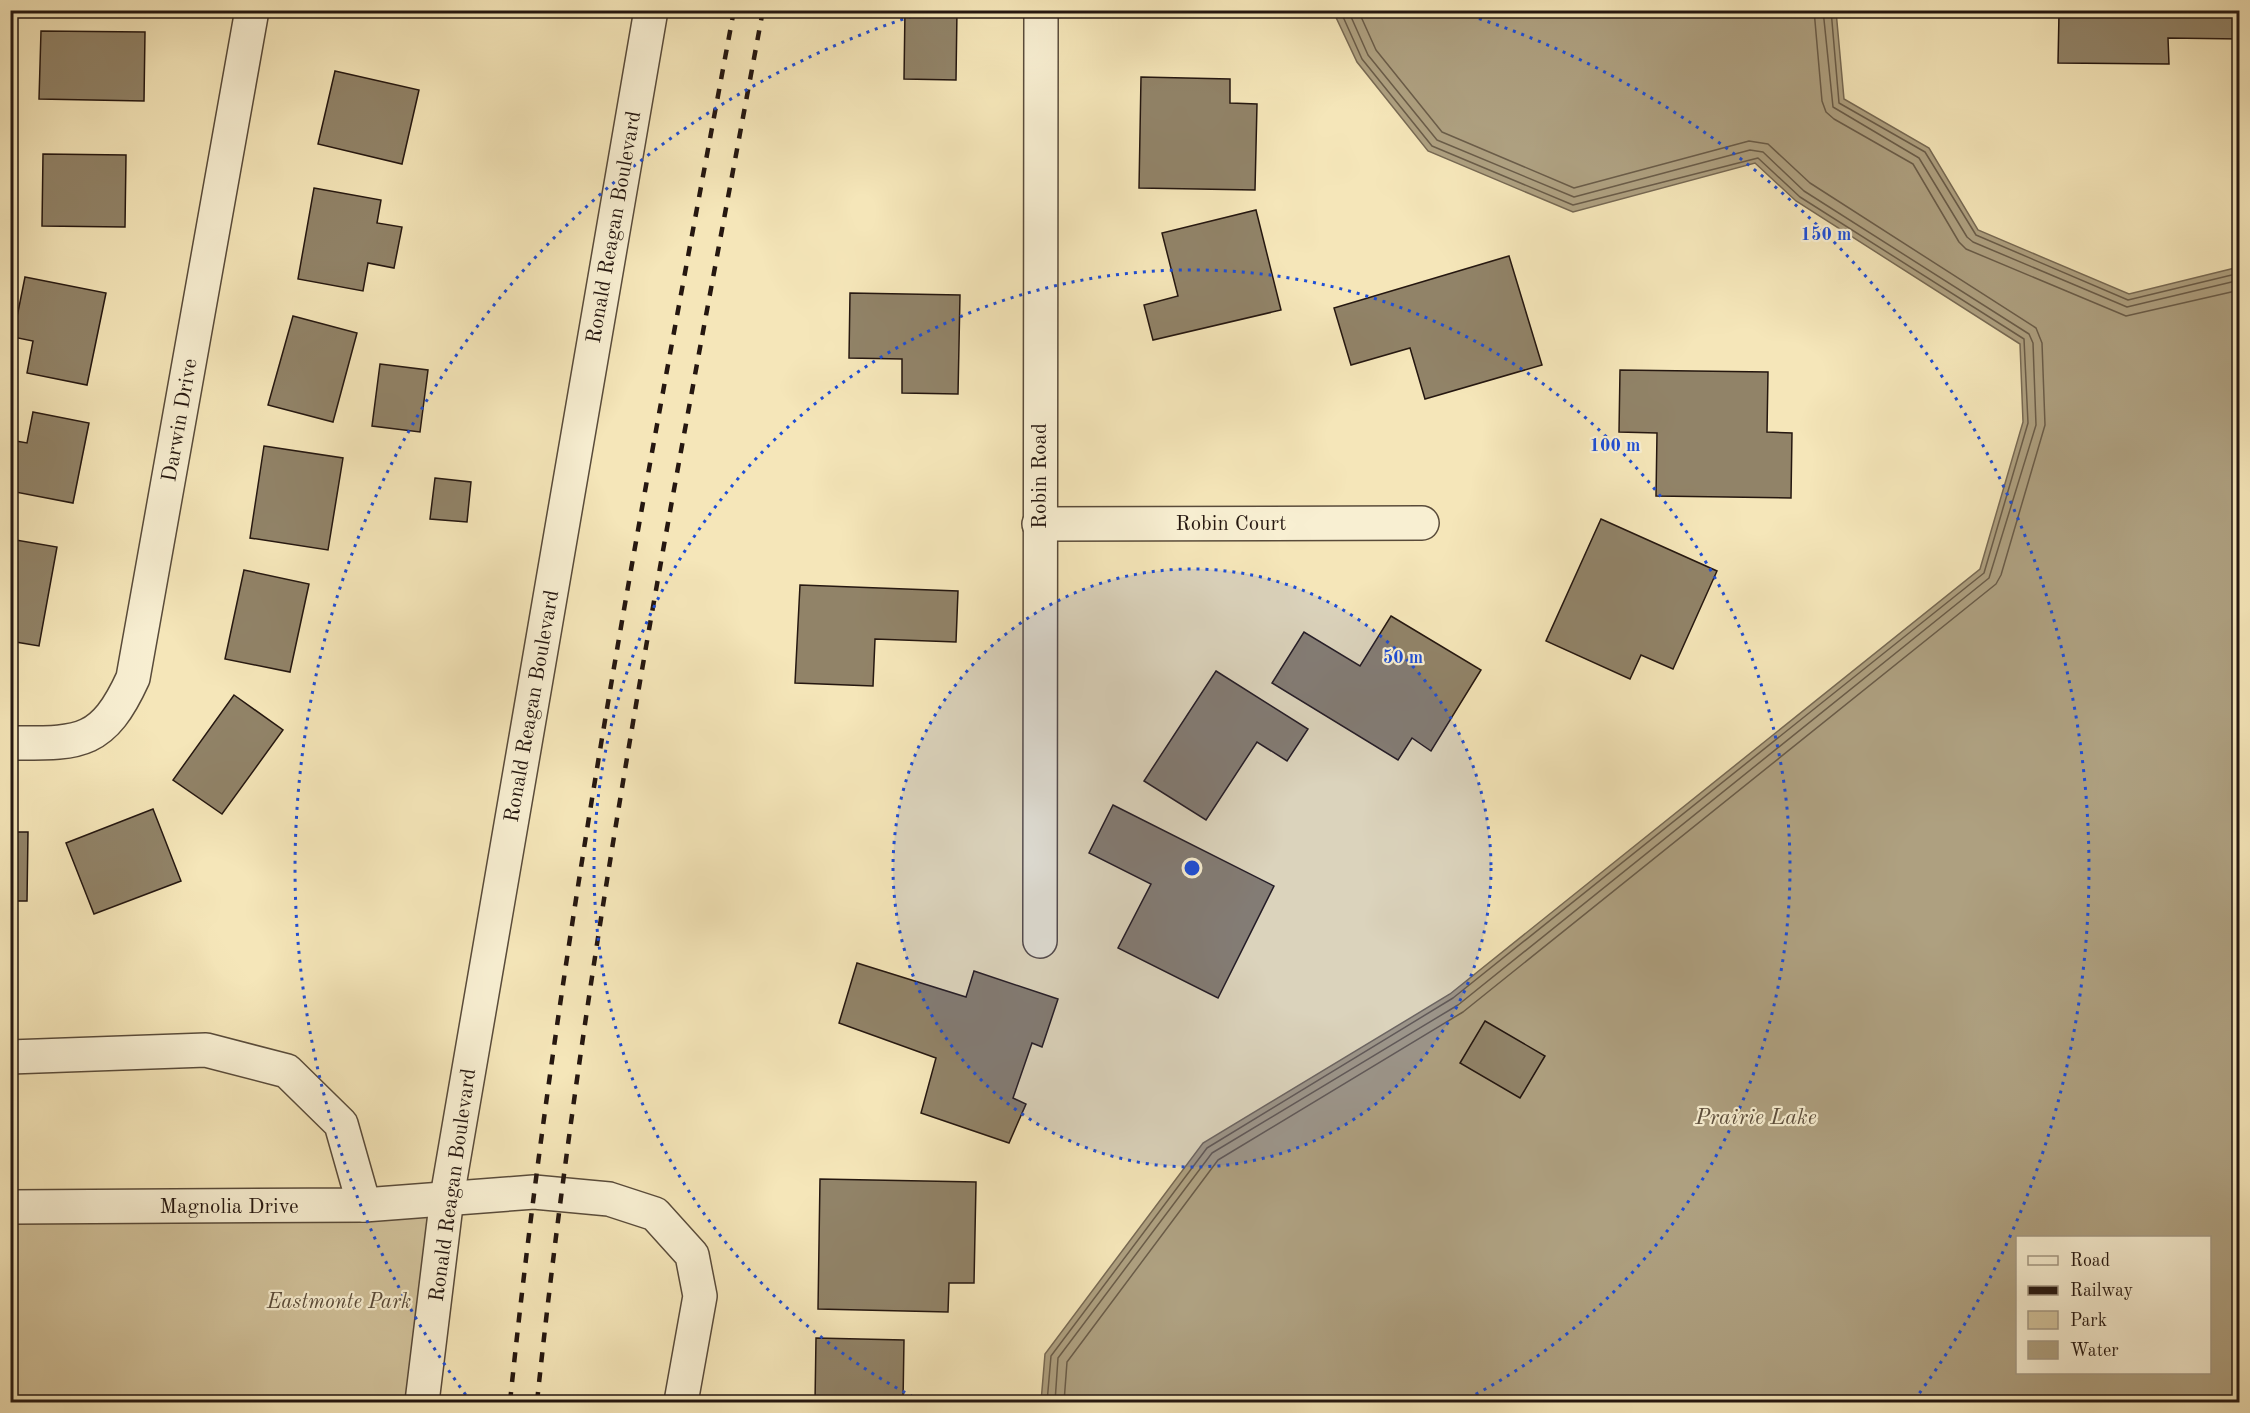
<svg xmlns="http://www.w3.org/2000/svg" width="2250" height="1413" viewBox="0 0 2250 1413" font-family="'Old Standard TT',serif">
  <style>
    .green { fill: #d2c39c; stroke: #7c6d56; stroke-width: 1.5 }
    .water { fill: #aea080; stroke: #776953; stroke-width: 1.5; fill-rule: evenodd }
    .lines { fill: none; stroke-linecap: round; stroke-linejoin: round }
    .shore { stroke: #6a5c48; stroke-width: 1.5 }
    .building { fill: #918368; stroke: #251710; stroke-width: 1.5 }
    .minor-casing { stroke: #594b3a; stroke-width: 36 }
    .minor { stroke: #f8efd2; stroke-width: 33 }
    .rail { stroke: #251710; stroke-width: 4.5; stroke-dasharray: 10 10; stroke-linecap: butt }
    .ring { fill: none; stroke: #1d4ed8; stroke-width: 3; stroke-dasharray: 3 6 }
    .labels { text-anchor: middle; stroke-width: 4.5; stroke-linejoin: round; paint-order: stroke }
    .street-label { font-size: 21px; fill: #251710; stroke: #f8efd2 }
    .park-label { font-size: 21px; font-style: italic; fill: #594b3a; stroke: #f8efd2 }
    .water-label { font-size: 22px; font-style: italic; fill: #5c4e3d; stroke: #f8efd2 }
    .centre { fill: #1d4ed8; stroke: #f8efd2; stroke-width: 3 }
    .ring-label { font-size: 18px; text-anchor: middle; font-weight: bold; fill: #1d4ed8; stroke: #f8efd2; stroke-width: 4.5; stroke-linejoin: round; paint-order: stroke }
  </style>
  <rect width="100%" height="100%" fill="#f5e6b9"/>
  <filter id="stains"><feTurbulence type="fractalNoise" baseFrequency=".00333" numOctaves="4"/><feColorMatrix values="0 0 0 0 .2 0 0 0 0 .09 0 0 0 0 .02 0 0 0 .5 -.17"/></filter>
  <radialGradient id="worn" r=".72"><stop offset=".6" stop-color="#630" stop-opacity="0"/><stop offset="1" stop-color="#630" stop-opacity=".3"/></radialGradient>
  <!-- green -->
  <path class="green" d="M447,1197l-11,205h-425l-1,-196z"/>
  <!-- water -->
  <path class="water" d="M1333,11h503l8,88 85,49 49,82 151,64 110,-27v1135h-1198l4,-48 158,-211 247,-149 530,-425 43,-147 -3,-78 -224,-143 -41,-38 -182,49 -145,-61 -71,-89zM2018,1238h192v134h-192z"/>
  <g class="lines">
    <!-- shore -->
    <g class="shore">
      <path d="M1814,10l8,91 4,11 8,7 79,45 46,78 7,7 160,67 114,-26"/>
      <path d="M1823,10l10,97 86,51 48,79 6,5 154,65 113,-27"/>
      <path d="M1831,10l8,93 86,49 51,83 152,65 112,-27"/>
      <path d="M1047,1402l4,-46 156,-208 246,-150 531,-425 44,-150 -4,-84 -224,-142 -42,-39 -185,47 -141,-59 -70,-87 -22,-49"/>
      <path d="M1055,1402l3,-44 154,-205 246,-148 531,-427 47,-153 -3,-82 -4,-9 -225,-143 -41,-39 -13,-2 -176,47 -137,-57 -69,-85 -20,-45"/>
      <path d="M1064,1402l3,-40 151,-202 245,-148 533,-428 5,-9 44,-150 -3,-82 -6,-15 -226,-145 -42,-39 -19,-3 -175,47 -132,-56 -66,-82 -18,-40"/>
    </g>
  </g>
  <!-- building -->
  <g class="building">
    <path d="M905,10h52l-1,70 -52,-1z"/>
    <path d="M2113,10h127v29l-72,-1 1,26 -111,-1 1,-50 54,1z"/>
    <path d="M41,31l104,1 -1,69 -105,-2z"/>
    <path d="M335,71l84,19 -17,74 -84,-20z"/>
    <path d="M1141,77l89,2v24l27,1 -2,86 -116,-2z"/>
    <path d="M43,154l83,1 -1,72 -83,-1z"/>
    <path d="M314,188l67,12 -4,23 25,4 -8,41 -26,-5 -5,28 -65,-12z"/>
    <path d="M1256,210l25,100 -128,30 -9,-35 34,-9 -16,-63z"/>
    <path d="M1509,256l33,109 -117,34 -15,-51 -59,17 -17,-57z"/>
    <path d="M25,277l81,16 -19,92 -60,-12 6,-32 -20,-4z"/>
    <path d="M850,293l110,2 -2,99 -56,-1v-34l-53,-1z"/>
    <path d="M293,316l64,17 -24,89 -65,-17z"/>
    <path d="M380,364l48,6 -8,62 -48,-6z"/>
    <path d="M1620,370l148,2 -1,60 25,1 -1,65 -135,-2 1,-63 -38,-1z"/>
    <path d="M33,412l56,11 -16,80 -63,-12v-51l17,3z"/>
    <path d="M264,446l79,12 -15,92 -78,-12z"/>
    <path d="M435,478l36,4 -4,40 -37,-3z"/>
    <path d="M1601,519l116,52 -44,98 -32,-14 -11,24 -84,-38z"/>
    <path d="M10,539l47,8 -18,99 -29,-5z"/>
    <path d="M244,570l65,14 -19,88 -65,-13z"/>
    <path d="M800,585l158,6 -2,51 -81,-3 -2,47 -78,-3z"/>
    <path d="M1391,616l90,54 -50,81 -19,-13 -14,22 -126,-77 32,-51 56,34z"/>
    <path d="M1216,671l92,58 -21,32 -30,-19 -51,78 -62,-39z"/>
    <path d="M234,695l49,35 -61,84 -49,-34z"/>
    <path d="M1113,805l161,81 -56,112 -100,-50 33,-64 -62,-31z"/>
    <path d="M153,809l28,72 -87,33 -28,-71z"/>
    <path d="M10,832h18l-1,69h-17z"/>
    <path d="M857,963l109,34 8,-26 84,28 -16,48 -10,-4 -19,55 13,6 -17,39 -88,-30 15,-55 -97,-35z"/>
    <path d="M1485,1021l60,35 -25,42 -60,-35z"/>
    <path d="M820,1179l156,3 -2,101h-25l-1,29 -130,-3z"/>
    <path d="M816,1338l88,2 -1,62h-88z"/>
  </g>
  <g class="lines">
    <defs>
      <g id="minor">
        <path d="M1039,524l383,-1"/>
        <path d="M10,743c69,0 92,3 123,-65l119,-668"/>
        <path d="M1040,941l1,-931"/>
        <path d="M10,1057l196,-7 81,21 54,53 23,81"/>
        <path d="M10,1207l354,-2 170,-13 75,7 46,15 37,41 8,41 -19,106"/>
        <path d="M422,1402l25,-205 204,-1187"/>
      </g>
    </defs>
    <!-- minor casing -->
    <use href="#minor" class="minor-casing"/>
    <!-- minor -->
    <use href="#minor" class="minor"/>
    <!-- rail -->
    <g class="rail">
      <path d="M510,1402c48,-467 138,-930 224,-1392"/>
      <path d="M537,1402c49,-468 140,-929 226,-1392"/>
    </g>
  </g>
  <!-- distance rings -->
  <circle cx="1192" cy="868" r="299" fill="#1d4ed8" fill-opacity=".12"/>
  <g class="ring">
    <circle cx="1192" cy="868" r="299"/>
    <path d="M921 1401A598 598 0 1 1 1463 1401"/>
    <path d="M471 1402A897 897 0 0 1 922 13M1462 13A897 897 0 0 1 1913 1402"/>
  </g>
  <g class="labels">
    <!-- street labels -->
    <g class="street-label">
      <text transform="translate(613 227) rotate(-80)" y="7">Ronald Reagan Boulevard</text>
      <text transform="translate(179 420) rotate(-80)" y="7">Darwin Drive</text>
      <text transform="translate(1039 476) rotate(-90)" y="7">Robin Road</text>
      <text x="1231" y="530">Robin Court</text>
      <text transform="translate(531 706) rotate(-80)" y="7">Ronald Reagan Boulevard</text>
      <text transform="translate(452 1185) rotate(-82)" y="7">Ronald Reagan Boulevard</text>
      <text x="229" y="1213">Magnolia Drive</text>
    </g>
    <!-- park labels -->
    <g class="park-label">
      <text x="339" y="1308">Eastmonte Park</text>
    </g>
    <!-- water labels -->
    <g class="water-label">
      <text x="1756" y="1124">Prairie Lake</text>
    </g>
  </g>
  <circle cx="1192" cy="868" r="9" class="centre"/>
  <g class="ring-label">
    <text x="1826" y="240">150 m</text>
    <text x="1615" y="451">100 m</text>
    <text x="1403" y="663">50 m</text>
  </g>
  <!-- margin -->
  <rect width="2250" height="1413" fill="none" stroke="#f5e6b9" stroke-width="36"/>
  <rect x="12" y="12" width="2226" height="1389" fill="none" stroke="#251710" stroke-width="3"/>
  <rect x="18" y="18" width="2214" height="1377" fill="none" stroke="#251710" stroke-width="1.5"/>
  <!-- legend -->
  <rect x="2016" y="1236" width="195" height="138" fill="#f8efd2" stroke="#a49984" stroke-width="1.5"/>
  <rect x="2028" y="1256" width="30" height="9" fill="#f8efd2" stroke="#a49984" stroke-width="1.5"/>
  <text x="2070" y="1266" font-size="18" fill="#251710">Road</text>
  <rect x="2028" y="1286" width="30" height="9" fill="#251710" stroke="#a49984" stroke-width="1.5"/>
  <text x="2070" y="1296" font-size="18" fill="#251710">Railway</text>
  <rect x="2028" y="1311" width="30" height="18" fill="#d2c39c" stroke="#a49984" stroke-width="1.5"/>
  <text x="2070" y="1326" font-size="18" fill="#251710">Park</text>
  <rect x="2028" y="1341" width="30" height="18" fill="#aea080" stroke="#a49984" stroke-width="1.5"/>
  <text x="2070" y="1356" font-size="18" fill="#251710">Water</text>
  <rect width="100%" height="100%" filter="url(#stains)"/>
  <rect width="100%" height="100%" fill="url(#worn)"/>
</svg>
